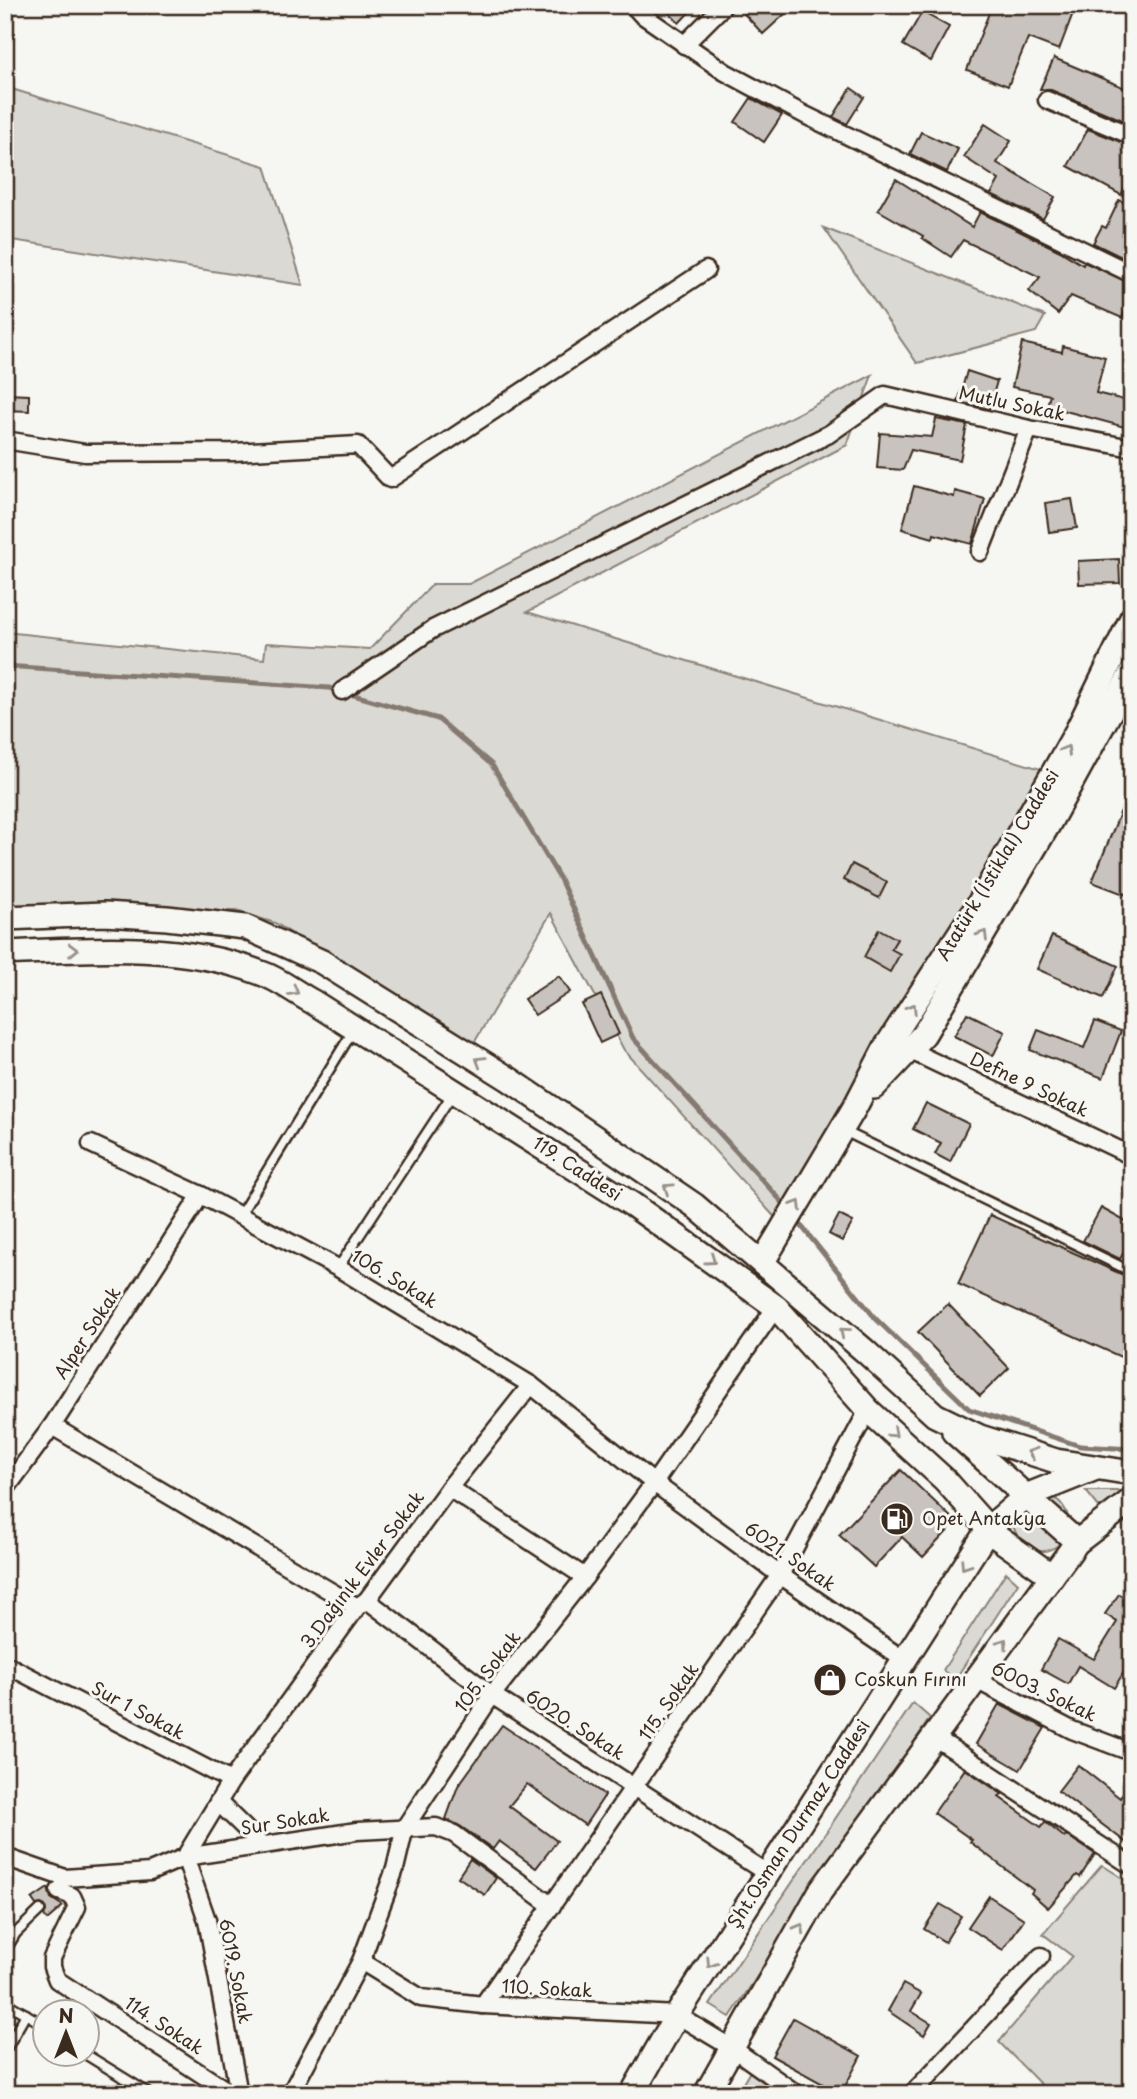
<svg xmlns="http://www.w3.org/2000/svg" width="1137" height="2099" viewBox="0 0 1137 2099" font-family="'Playpen Sans',sans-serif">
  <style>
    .green { fill: #dad9d3; stroke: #8a8278; stroke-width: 2 }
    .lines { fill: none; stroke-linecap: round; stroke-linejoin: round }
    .stream { stroke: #857a71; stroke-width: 5 }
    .building { fill: #c8c3be; stroke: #3b2a1e; stroke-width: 2 }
    .lane-casing { stroke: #3b2a1e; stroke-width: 13 }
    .street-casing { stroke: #3b2a1e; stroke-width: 21 }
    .secondary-casing { stroke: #3b2a1e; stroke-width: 28 }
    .lane { stroke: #f6f6f2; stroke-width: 8 }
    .street { stroke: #f6f6f2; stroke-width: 16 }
    .secondary { stroke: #f6f6f2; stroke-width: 23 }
    .oneway { stroke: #989088 }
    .labels { text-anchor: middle; stroke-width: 6; stroke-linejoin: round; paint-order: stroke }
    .street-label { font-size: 18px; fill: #3b2a1e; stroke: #f6f6f2 }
    .poi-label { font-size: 18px; fill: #3b2a1e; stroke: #f6f6f2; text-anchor: start }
  </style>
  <rect width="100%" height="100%" fill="#f6f6f2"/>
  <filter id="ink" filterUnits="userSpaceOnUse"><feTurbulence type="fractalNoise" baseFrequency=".0143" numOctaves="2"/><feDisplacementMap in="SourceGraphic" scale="14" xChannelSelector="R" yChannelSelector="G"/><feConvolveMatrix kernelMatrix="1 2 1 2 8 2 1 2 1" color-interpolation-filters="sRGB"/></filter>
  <g filter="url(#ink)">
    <!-- green -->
    <g class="green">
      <path d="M5,87l260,79 38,119 -298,-46z"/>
      <path d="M824,228l221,88 -9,16 -119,31z"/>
      <path d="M872,375l-25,70 -320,167 527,161 -274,450 -156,-173 -73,-137 -80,135 -196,-125 -39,-12 -231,2v-281l259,27 2,-16 104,6 63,-65h36z"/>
      <path d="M1086,1491h46l-31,28 -2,-12z"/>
      <path d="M1048,1494c20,8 31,37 9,52 -23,15 -44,-6 -45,-28z"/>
      <path d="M1006,1572l12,11 -64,98 -11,-11z"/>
      <path d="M913,1703l17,15 -200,299 -20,-12z"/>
      <path d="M1102,1865l30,19v210h-82l-51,-52 73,-86 -29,-22z"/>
      <path d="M753,2066l43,28h-59z"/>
    </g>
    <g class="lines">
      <!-- stream -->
      <g class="stream">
        <path d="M5,666l324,22 109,31 54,46 68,114 73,159 152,167"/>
        <path d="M799,1223l76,95 94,91 111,37 52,3"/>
      </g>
    </g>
    <!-- building -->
    <g class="building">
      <path d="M661,5h35l-17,18z"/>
      <path d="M736,5h42l8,8 -23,21z"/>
      <path d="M992,5h84l-17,45 -31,-12 -20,48 -41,-16z"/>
      <path d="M922,12l27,15 -18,34 -28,-16z"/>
      <path d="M1054,58l78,33v33l-81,-34 -11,-1z"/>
      <path d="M851,88l13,9 -17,27 -14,-7z"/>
      <path d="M751,98l31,17 -18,27 -29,-20z"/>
      <path d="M985,124l26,17 -14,22 58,34 -12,22 -52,-25 8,-14 -35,-23z"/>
      <path d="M1088,129l44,17v30l-11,19 -53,-29z"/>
      <path d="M921,132l37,17 -11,23 -37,-18z"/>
      <path d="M896,179l76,48 8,-15 80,39 23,14 1,-3 48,22v12l-10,22 -51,-22 -13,18 -29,-23 11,-14 -77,-37 -12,17 -29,-19 1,-2 -45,-26z"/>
      <path d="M1119,200l13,6 -2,55 -37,-18 9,-17 4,2z"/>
      <path d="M1022,343l40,9 1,-6 42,11 -9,36 36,9v27l-85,-23 3,-11 -38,-8z"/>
      <path d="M967,371l30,10 -8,28 -31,-7z"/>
      <path d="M5,394l24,1v16l-24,-1z"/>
      <path d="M936,419l31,6 -7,35 -49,-10 -8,20 -26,-2 3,-35 52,4z"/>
      <path d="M914,486l40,11 1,-6 30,8 -13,45 -38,-10 -1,4 -31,-9z"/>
      <path d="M1072,499l5,29 -28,4 -4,-29z"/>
      <path d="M1119,559l1,24 -41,1 -1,-23z"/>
      <path d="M1131,786h1v111l-40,-15z"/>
      <path d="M852,864l35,18 -8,16 -35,-18z"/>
      <path d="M879,929l18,10 -6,10 9,5 -10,18 -26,-15z"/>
      <path d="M1052,936l66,30 -15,32 -66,-29z"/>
      <path d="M559,976l11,16 -35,23 -11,-16z"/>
      <path d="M601,995l18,39 -19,9 -18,-39z"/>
      <path d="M967,1013l38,19 -12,24 -39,-20z"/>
      <path d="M1095,1021l26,10 -18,47 -73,-28 8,-20 46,18z"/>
      <path d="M926,1103l43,21 -19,38 -15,-8 6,-11 -28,-14z"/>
      <path d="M1101,1208l31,17v13l-12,21 -37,-18z"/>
      <path d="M839,1215l14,7 -11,19 -13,-7z"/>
      <path d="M990,1215l142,64v83l-174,-78z"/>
      <path d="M948,1304l61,64 -29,28 -62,-64z"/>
      <path d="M901,1470l55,52 -33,35 -21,-20 -28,30 -35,-32z"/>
      <path d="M1119,1594l11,7 2,-3v61l-18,29 -36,-22 -10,18 -27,-15 17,-30 36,20 23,-37 -12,-8z"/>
      <path d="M999,1704l46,24 -25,42 -44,-26z"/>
      <path d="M502,1725l103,70 -20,30 -58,-41 -18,22 48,35 -21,27 -37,-27 -6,8 -33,-23 -14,-7 12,-33z"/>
      <path d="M1078,1765l42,33 12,-20v69l-74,-56z"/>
      <path d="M965,1769l37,25 -3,3 42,30 4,-5 19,15 2,-2 29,19 -15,23 -3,-2 -29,33 -17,-15 2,-3 -63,-48 2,-2 -38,-27z"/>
      <path d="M470,1859l26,19 -11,17 -27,-18z"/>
      <path d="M48,1888l3,10 12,8 -16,14 -3,-5 2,-4 -1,-5 -4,-2 -5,1 -4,-6z"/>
      <path d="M989,1896l35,23 -21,31 -35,-23z"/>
      <path d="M940,1904l21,12 -16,26 -21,-13z"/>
      <path d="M903,1984l18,10 -10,17 20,12 -7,12 -36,-24z"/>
      <path d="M793,2018l68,38 -20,38 -69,-38z"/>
    </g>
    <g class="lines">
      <defs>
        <g id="lane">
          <path d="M844,1131l288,141"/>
          <path d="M240,1215l113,-184"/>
          <path d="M338,1268l115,-175"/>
          <path d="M5,1951l11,-18 24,-23"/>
          <path d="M5,2002l41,24"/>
          <path d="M5,2051l21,-37"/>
          <path d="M85,2054l65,40"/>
        </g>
        <g id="street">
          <path d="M633,5l8,9 84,58 80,43 327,159"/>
          <path d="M684,45l40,-40"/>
          <path d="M1047,100l85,36"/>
          <path d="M5,440l80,13 149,-1 124,-7 32,34 316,-209"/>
          <path d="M980,552l49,-123"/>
          <path d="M342,691l91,-62 396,-195 56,-39 144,34 103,19"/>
          <path d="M909,1050l223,106"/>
          <path d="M91,1144l110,51 137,73 193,117 123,98 126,92 124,85"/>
          <path d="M52,1426l305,181"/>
          <path d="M449,1488l136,89"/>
          <path d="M5,1490l47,-64 149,-231"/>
          <path d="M367,1600l125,95 276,179"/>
          <path d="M5,1664l226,117"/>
          <path d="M976,1680l96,50 56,21 4,-6"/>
          <path d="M934,1737l198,129"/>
          <path d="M218,1802l44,43"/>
          <path d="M5,1857l60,21 85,-6 35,-15 172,-26 79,-4 18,7 98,72"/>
          <path d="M59,1891l13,5 5,11 -25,51v9l5,13 175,114"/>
          <path d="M361,1961l60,37 62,7 194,10 55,33 65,46"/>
          <path d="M483,2005l297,-430 88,-165"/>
          <path d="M239,2094l-32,-174 -22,-63 46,-76 126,-174 10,-7 82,-112 82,-103"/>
          <path d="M290,2094l71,-133 34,-92 10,-42 87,-132 93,-118 69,-94 122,-176"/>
          <path d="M912,2094l129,-138"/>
        </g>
        <g id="secondary">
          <path d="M5,918l100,-4 62,4 78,9 77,35 187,117 185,126 171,146 70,64 45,22 76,24 76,12"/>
          <path d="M5,953c86,-4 174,-11 256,20 18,6 35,20 52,29l320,203 143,102 92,103 77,70 49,55 58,41"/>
          <path d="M874,1087l50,-53 124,-209 84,-153"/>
          <path d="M762,1263l93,-156 31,-60 94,-145 97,-171 55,-113"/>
          <path d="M954,1432l123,110"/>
          <path d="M632,2094l45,-79 312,-487 37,-32 70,-28"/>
          <path d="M706,2094l114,-202 257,-350 55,-42"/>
        </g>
      </defs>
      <!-- lane casing -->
      <use href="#lane" class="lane-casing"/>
      <!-- street casing -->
      <use href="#street" class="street-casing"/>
      <!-- secondary casing -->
      <use href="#secondary" class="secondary-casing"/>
      <!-- lane -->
      <use href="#lane" class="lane"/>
      <!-- street -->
      <use href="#street" class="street"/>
      <!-- secondary -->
      <use href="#secondary" class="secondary"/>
    </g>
    <!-- one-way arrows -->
    <defs><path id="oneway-chevron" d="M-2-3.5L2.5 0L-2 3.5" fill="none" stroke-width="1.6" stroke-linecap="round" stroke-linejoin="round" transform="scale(1.75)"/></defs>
    <g class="oneway">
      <use href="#oneway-chevron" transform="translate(1066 750) rotate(-60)"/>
      <use href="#oneway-chevron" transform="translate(983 935) rotate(-59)"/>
      <use href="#oneway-chevron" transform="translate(73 950) rotate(-1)"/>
      <use href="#oneway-chevron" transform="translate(294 991) rotate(30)"/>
      <use href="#oneway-chevron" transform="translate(912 1008) rotate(-57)"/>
      <use href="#oneway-chevron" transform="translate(480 1061) rotate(-148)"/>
      <use href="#oneway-chevron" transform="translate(668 1188) rotate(-146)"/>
      <use href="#oneway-chevron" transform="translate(797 1205) rotate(-59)"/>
      <use href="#oneway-chevron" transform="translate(711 1260) rotate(35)"/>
      <use href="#oneway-chevron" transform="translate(844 1332) rotate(-140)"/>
      <use href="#oneway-chevron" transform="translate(893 1433) rotate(42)"/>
      <use href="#oneway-chevron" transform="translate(1032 1453) rotate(-162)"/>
      <use href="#oneway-chevron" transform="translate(965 1565) rotate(123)"/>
      <use href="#oneway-chevron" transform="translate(1003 1643) rotate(-54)"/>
      <use href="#oneway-chevron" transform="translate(800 1928) rotate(-61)"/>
      <use href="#oneway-chevron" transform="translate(711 1963) rotate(123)"/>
    </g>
  </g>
  <!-- icons -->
  <defs>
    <symbol id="fuel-disc" viewBox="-11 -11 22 22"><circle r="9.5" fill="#3b2a1e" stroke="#f6f6f2"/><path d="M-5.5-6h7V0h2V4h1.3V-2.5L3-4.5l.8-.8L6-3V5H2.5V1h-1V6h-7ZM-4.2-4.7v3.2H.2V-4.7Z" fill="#fff"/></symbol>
    <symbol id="shop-disc" viewBox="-11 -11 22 22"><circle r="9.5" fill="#3b2a1e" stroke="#f6f6f2"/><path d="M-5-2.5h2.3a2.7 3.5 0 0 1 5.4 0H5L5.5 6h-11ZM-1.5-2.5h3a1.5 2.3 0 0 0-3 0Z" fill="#fff"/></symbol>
  </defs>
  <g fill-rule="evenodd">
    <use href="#fuel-disc" x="878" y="1500" width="38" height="38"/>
    <use href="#shop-disc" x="811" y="1661" width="38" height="38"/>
  </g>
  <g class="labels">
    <!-- street labels -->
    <g class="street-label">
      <text transform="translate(1012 404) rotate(12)" y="6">Mutlu Sokak</text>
      <text transform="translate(998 865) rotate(-59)" y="6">Atatürk (İstiklal) Caddesi</text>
      <text transform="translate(1029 1085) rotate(25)" y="6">Defne 9 Sokak</text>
      <text transform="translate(577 1169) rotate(33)" y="6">119. Caddesi</text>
      <text transform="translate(394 1279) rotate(31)" y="6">106. Sokak</text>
      <text transform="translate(88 1333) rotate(-57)" y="6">Alper Sokak</text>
      <text transform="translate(790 1557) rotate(35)" y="6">6021. Sokak</text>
      <text transform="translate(363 1570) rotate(-53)" y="6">3.Dağınık Evler Sokak</text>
      <text transform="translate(488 1672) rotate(-53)" y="6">105. Sokak</text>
      <text transform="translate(1044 1692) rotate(26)" y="6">6003. Sokak</text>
      <text transform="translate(669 1702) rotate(-55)" y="6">115. Sokak</text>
      <text transform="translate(138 1711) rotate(28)" y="6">Sur 1 Sokak</text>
      <text transform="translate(575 1725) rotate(33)" y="6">6020. Sokak</text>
      <text transform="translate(285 1822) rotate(-9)" y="6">Sur Sokak</text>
      <text transform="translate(799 1824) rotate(-57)" y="6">Şht.Osman Durmaz Caddesi</text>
      <text transform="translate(235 1971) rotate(79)" y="6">6019. Sokak</text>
      <text transform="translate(547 1989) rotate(3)" y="6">110. Sokak</text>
      <text transform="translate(164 2026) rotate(33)" y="6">114. Sokak</text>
    </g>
    <!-- poi labels -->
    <g class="poi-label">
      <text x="922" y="1525">Opet Antakya</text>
      <text x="854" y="1686">Coskun Fırını</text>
    </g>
  </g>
  <!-- margin -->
  <rect width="1137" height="2099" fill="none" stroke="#f6f6f2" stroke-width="28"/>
  <rect x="14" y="14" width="1109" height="2071" fill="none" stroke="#3b2a1e" stroke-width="2.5" filter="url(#ink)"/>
  <!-- north arrow -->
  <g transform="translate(66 2033)"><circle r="33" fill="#f6f6f2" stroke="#aba49d" stroke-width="2"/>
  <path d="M0-5L12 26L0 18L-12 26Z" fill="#3b2a1e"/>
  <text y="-10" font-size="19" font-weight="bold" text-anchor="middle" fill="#3b2a1e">N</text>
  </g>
</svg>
